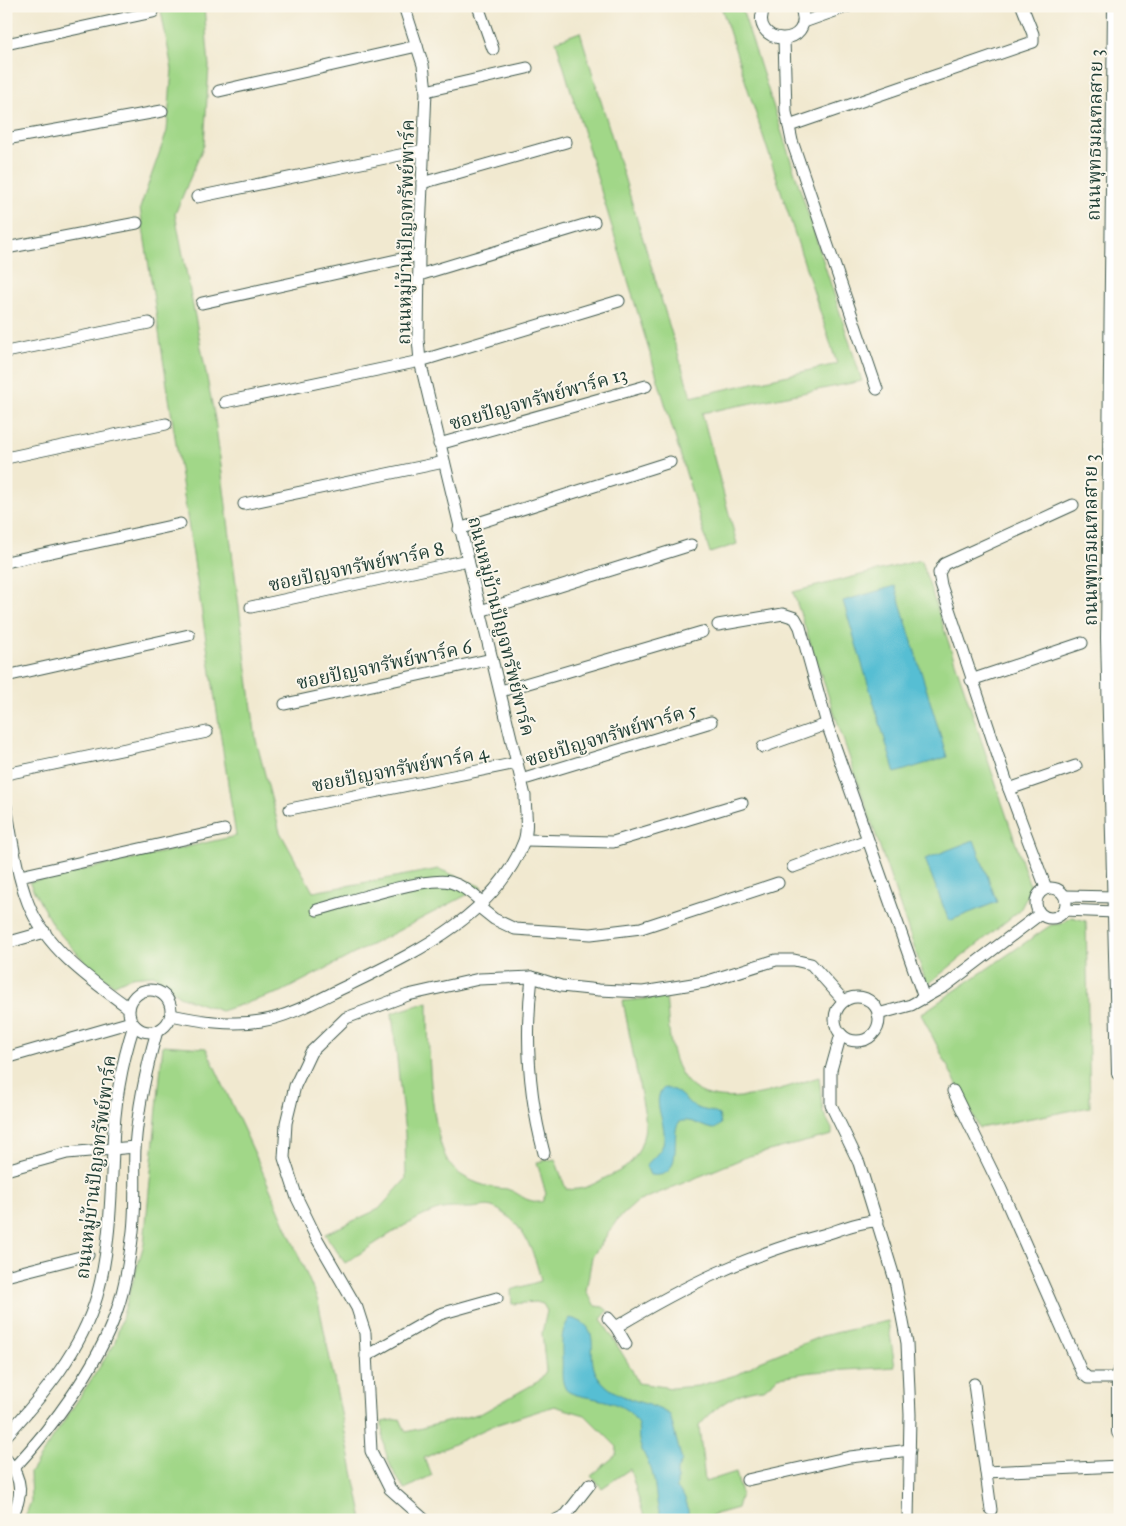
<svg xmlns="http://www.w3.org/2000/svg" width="1126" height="1526" viewBox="0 0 1126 1526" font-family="'IM FELL Great Primer','Noto Serif Thai',serif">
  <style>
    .green { fill: #a1d788; stroke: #608a5e }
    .water { fill: #56bed3; stroke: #3a7e84 }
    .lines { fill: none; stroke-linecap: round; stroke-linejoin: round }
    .street-casing { stroke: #3e574b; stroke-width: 13 }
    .secondary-casing { stroke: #3e574b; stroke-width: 18 }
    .street { stroke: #fff; stroke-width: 11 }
    .secondary { stroke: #fff; stroke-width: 16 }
    .labels { text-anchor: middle; stroke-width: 4; stroke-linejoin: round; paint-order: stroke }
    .street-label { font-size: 19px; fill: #1f3d34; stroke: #fbf7ec }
  </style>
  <rect width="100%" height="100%" fill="#fbf7ec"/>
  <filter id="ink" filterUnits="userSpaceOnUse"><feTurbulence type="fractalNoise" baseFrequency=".02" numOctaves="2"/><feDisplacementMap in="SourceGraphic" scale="10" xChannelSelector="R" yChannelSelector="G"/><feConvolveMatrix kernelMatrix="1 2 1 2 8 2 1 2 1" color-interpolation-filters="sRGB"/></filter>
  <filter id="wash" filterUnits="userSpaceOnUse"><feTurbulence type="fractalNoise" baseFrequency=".0096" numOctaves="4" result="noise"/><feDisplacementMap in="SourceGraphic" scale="20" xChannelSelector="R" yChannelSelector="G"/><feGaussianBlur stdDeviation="1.12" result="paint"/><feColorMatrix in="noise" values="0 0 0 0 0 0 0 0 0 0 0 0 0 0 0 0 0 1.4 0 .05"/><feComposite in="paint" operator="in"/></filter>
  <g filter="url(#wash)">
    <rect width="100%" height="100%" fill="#f1e9d0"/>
    <!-- green -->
    <g class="green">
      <path d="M160,6h44l5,60 -5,79 -29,69 40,205 41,321 24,92 33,60 126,-23 43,18 -201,105 -60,19 -42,-15 -24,-21 -25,2 -17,8 -28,-23 -32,-36 -24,-44 207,-46 -96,-628 27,-77 5,-62z"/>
      <path d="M721,6h20l121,375 -160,32 35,131 -27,9 -154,-512 24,-9 111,365 146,-33z"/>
      <path d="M921,560l110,329 -11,21 -93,75 -134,-393z"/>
      <path d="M1072,917l14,4 4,186 -111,21 -58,-114 130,-89 9,-1z"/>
      <path d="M666,997c3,26 2,60 19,82 27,37 98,9 134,-2l4,35 9,17v6l-83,21 -112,46 -20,18 -25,37 -6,34 9,15 8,1 5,4 -7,8 30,49 7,15 34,5 26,-2 41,-12 21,-13 62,-25 66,-15 7,46 -82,5 -35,5 -14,12c-26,1 -48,17 -65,37l6,56 31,-10 5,22 -4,14 -25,7v5h-67l-15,-51 -28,19 -11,-12 25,-21 1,-8 -32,-32 -31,-9 -62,20 -68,32 8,17 -27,14c-16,-20 -23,-41 -23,-67l18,-3 6,13 76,-19 57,-32 7,-10 -4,-38 5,-22 -4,-7 -7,-2 -24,2 -1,-14 30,-9c-6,-27 -19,-63 -49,-74 -5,-2 -16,1 -23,1 -11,0 -23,-1 -34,3 -32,12 -61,34 -90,52l-20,-29 54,-25 27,-30 -1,-45 -13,-121 36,-11c0,35 1,140 24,165 9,11 30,19 44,21 4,1 8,0 11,1 17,6 14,12 35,13l4,-8 -9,-32 18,-3 11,30c14,2 25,-3 37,-10 8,-4 18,-8 24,-13 14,-12 19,-33 18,-50l-22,-115z"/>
      <path d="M163,1045l43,3 49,106 63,147 45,219h-339l7,-19 -1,-28 84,-128 30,-101z"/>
    </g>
    <!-- water -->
    <g class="water">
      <path d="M895,586l52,171 -52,16 -52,-172z"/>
      <path d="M974,840l23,62 -48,19 -24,-62z"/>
      <path d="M664,1088c15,0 19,12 31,19 8,4 16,3 24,8l2,9 -6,5c-11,0 -21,-10 -33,-8 -16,3 8,60 -32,54l-4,-9c5,-7 15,-14 17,-22 6,-20 -14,-43 1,-56z"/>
      <path d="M570,1318c36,8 14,36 27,57 17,27 49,24 73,40l12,46 -5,9v19c10,8 12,19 11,31h-26c-7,-15 -5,-31 -10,-48 -3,-11 -11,-20 -13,-32 -1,-8 1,-14 -4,-21 -15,-25 -64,-18 -70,-31 -5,-11 -2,-19 -3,-30 0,-16 -2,-27 8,-40z"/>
    </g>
  </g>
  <g filter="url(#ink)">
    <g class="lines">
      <defs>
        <g id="street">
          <path d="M478,6l15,43"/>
          <path d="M765,6c-20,41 54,44 35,0"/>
          <path d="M804,22l45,-16"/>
          <path d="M784,39l2,73 6,29 85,248"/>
          <path d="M6,44l147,-32"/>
          <path d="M219,91l198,-45"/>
          <path d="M426,91l101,-23"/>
          <path d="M789,126l244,-84v-8l-11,-28"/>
          <path d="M6,139l156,-28"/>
          <path d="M422,183l144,-41"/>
          <path d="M197,197l227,-47"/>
          <path d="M6,248l131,-25"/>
          <path d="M419,275l175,-53"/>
          <path d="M202,303l217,-48"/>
          <path d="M6,352l143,-29"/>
          <path d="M225,402l195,-41 199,-60"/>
          <path d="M439,444l207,-58"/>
          <path d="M6,458l160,-34"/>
          <path d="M244,504l200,-42"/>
          <path d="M459,529l211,-67"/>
          <path d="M6,562l174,-38"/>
          <path d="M251,607l217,-47"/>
          <path d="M480,611l211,-66"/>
          <path d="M718,625l65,-11 12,4 5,9 27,97 97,274"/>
          <path d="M6,676l183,-41"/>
          <path d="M971,680l111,-37"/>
          <path d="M501,691l201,-59"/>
          <path d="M285,704l207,-45"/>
          <path d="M763,747l64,-23"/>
          <path d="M6,774l201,-42"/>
          <path d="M521,780l190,-58"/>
          <path d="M1009,789l67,-23"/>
          <path d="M6,806c6,33 10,66 22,97 17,45 64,78 101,105"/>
          <path d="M290,809l227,-46"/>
          <path d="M525,840l88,2 129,-39"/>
          <path d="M793,867l74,-27"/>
          <path d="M20,876l204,-46"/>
          <circle cx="1051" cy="903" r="15"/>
          <path d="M1046,888l-37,-99 -68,-204 -2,-12 5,-9 129,-59"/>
          <path d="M1065,896l50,1"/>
          <path d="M479,907l15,12 21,10 76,5 50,-6 137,-45"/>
          <path d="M317,910c27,-7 109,-34 133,-28 14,4 22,12 33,21"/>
          <path d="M1064,910l51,2"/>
          <path d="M6,943l39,-11"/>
          <path d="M532,977c-7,58 -3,120 12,176"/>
          <circle cx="150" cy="1011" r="21"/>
          <circle cx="857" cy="1019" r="22"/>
          <path d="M878,1014l33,-9 34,-19 95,-72"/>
          <path d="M171,1015c29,6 60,11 90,6 29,-4 62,-24 88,-36 67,-33 146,-69 175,-144 5,-13 1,-32 1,-45l-105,-435 -2,-22 1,-84 7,-164 -3,-26 -19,-59"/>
          <path d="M841,1034l-10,36v35l28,58 36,117 12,63 3,72 -2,105"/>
          <path d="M6,1058l125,-36"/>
          <path d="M953,1091l48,98 81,184 6,5h31"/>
          <path d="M6,1170l61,-17 68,-6"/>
          <path d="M6,1276l82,-21"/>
          <path d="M608,1318l8,9 10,17"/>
          <path d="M616,1327c68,-41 133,-73 210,-93 16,-5 34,-13 52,-13"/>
          <path d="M366,1356l74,-42 57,-16"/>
          <path d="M974,1384l17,126"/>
          <path d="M6,1436c37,-41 75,-85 91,-140 13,-47 14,-98 16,-147 1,-41 8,-84 21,-124"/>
          <path d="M6,1459c18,21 17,38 4,61"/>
          <path d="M14,1468c39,-42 83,-101 102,-155 9,-25 14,-56 17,-82 3,-28 1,-56 2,-84 3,-39 11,-78 22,-116"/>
          <path d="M986,1472l134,-6"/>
          <path d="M747,1480l103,-23 60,-7"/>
          <path d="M425,1520l-35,-31 -19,-38 -6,-118 -8,-25 -41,-71 -19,-39 -13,-40 2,-35 9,-37 16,-34 35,-34 62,-23 71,-16 53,-2 29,9 38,4 44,2 62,-10 71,-22h18l17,4 33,37"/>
          <path d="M556,1520l10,-5 24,-31"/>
        </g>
        <g id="secondary">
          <path d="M1116,6l-7,632 11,435"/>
          <path d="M1120,1373v59"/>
        </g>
      </defs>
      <!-- street casing -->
      <use href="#street" class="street-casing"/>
      <!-- secondary casing -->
      <use href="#secondary" class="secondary-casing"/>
      <!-- street -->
      <use href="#street" class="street"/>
      <!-- secondary -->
      <use href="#secondary" class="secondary"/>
    </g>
  </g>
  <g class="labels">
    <!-- street labels -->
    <g class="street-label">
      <text transform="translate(1094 135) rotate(-89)" y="7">ถนนพุทธมณฑลสาย 3</text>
      <text transform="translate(405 232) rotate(-89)" y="7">ถนนหมู่บ้านปัญจทรัพย์พาร์ค</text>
      <text transform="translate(538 398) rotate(-16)" y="7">ซอยปัญจทรัพย์พาร์ค 13</text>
      <text transform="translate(1090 540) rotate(-90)" y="7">ถนนพุทธมณฑลสาย 3</text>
      <text transform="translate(356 566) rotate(-12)" y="7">ซอยปัญจทรัพย์พาร์ค 8</text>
      <text transform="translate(502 626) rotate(76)" y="7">ถนนหมู่บ้านปัญจทรัพย์พาร์ค</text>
      <text transform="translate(384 664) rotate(-12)" y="7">ซอยปัญจทรัพย์พาร์ค 6</text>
      <text transform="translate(611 734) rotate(-17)" y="7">ซอยปัญจทรัพย์พาร์ค 5</text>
      <text transform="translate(400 768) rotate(-11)" y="7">ซอยปัญจทรัพย์พาร์ค 4</text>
      <text transform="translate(95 1167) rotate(-83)" y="7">ถนนหมู่บ้านปัญจทรัพย์พาร์ค</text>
    </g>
  </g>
  <!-- margin -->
  <rect width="1126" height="1526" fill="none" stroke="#fbf7ec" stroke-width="25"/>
</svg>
